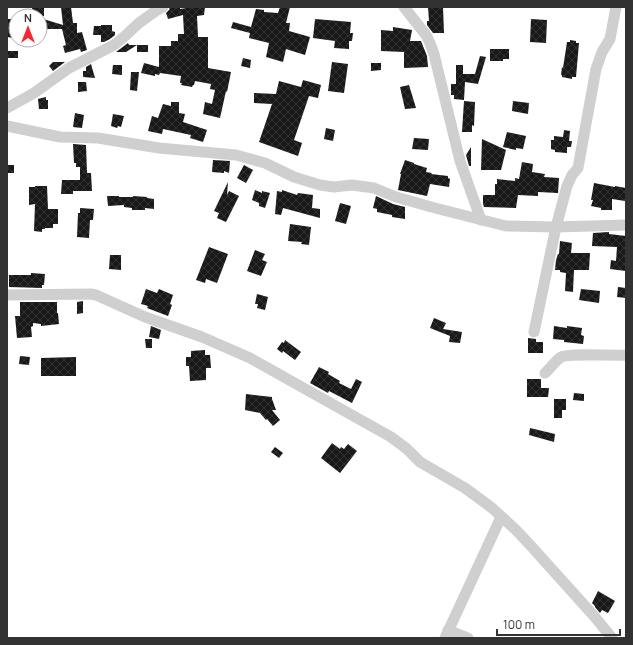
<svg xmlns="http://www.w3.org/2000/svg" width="633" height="645" viewBox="0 0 633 645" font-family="Manrope,sans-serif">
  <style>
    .building { fill: url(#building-cross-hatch) }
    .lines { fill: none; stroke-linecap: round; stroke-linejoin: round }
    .minor { stroke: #cfcfcf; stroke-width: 11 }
  </style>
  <defs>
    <pattern id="building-cross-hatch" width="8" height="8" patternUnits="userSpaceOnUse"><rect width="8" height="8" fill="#191919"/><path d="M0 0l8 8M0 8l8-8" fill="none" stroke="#323232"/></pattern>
  </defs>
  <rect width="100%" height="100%" fill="#fff"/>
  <!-- building -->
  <g class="building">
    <rect x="32" y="7" width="12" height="9"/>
    <path d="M61,7h10l2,16h4v10l5,-1 5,18 -6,2 -1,-3 -15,4 -2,-7 3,-1 -4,-16h-22v-11l23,7z"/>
    <path d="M170,7h10v2l12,-2h13l-1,8 -7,1 1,21h10v31l23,4 -4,20 -1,-1 -6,27 -17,-4 2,-12 7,2 3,-14 -5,-1 1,-5 -16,-3 -1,4h-1l-1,2 -11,-2 1,-2h-2l1,-7 -21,-3 -1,2 -4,-1v2l-14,-3 3,-10 15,4v-21h12v-5h7v-7h6l-1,-19 -15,4 -2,-6 3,-3z"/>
    <path d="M280,7h10l-4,16h4l-1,8 21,6 -5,18 -19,-6 -3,13 -17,-5 3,-14 -20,-5 1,-5 -19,-5 2,-6 18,5 5,-18 8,1v2l14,1z"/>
    <path d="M428,7h15l1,26h-11l-6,-8v-4h2z"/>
    <path d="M8,19h8v20l-8,-2z"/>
    <path d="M315,19l36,3 -1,11h3l-1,8h-3v8l-15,-1 1,-7 -22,-3z"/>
    <path d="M531,19l16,1 -1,23 -16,-1z"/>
    <path d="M101,25h11v6l3,1v3l-5,4 -6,3h-3v-7h-8l1,-9h7z"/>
    <path d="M393,27l19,3 -2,11h11l6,15 1,11 -24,1v-16l-23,-1v-21l12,1z"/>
    <path d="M570,40l6,1v2h3l-3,34h-4v2l-10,-2v-2h-1l1,-8 1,1 4,-26h3z"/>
    <path d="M128,43l1,2h19v7h-11v-7l-11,7h-10z"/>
    <path d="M490,49h19v10h-6v2h-13z"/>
    <rect x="8" y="51" width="10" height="7"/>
    <path d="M480,56l6,1 -8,27 -13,-2 -1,18 -10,-1v-4h-3v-11h5v-19h7v9h12z"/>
    <path d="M243,58l8,2 -1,8 -9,-2z"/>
    <path d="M53,62h12l-12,9 -4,-5z"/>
    <path d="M332,62l16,2 -4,29 -16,-2z"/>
    <path d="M371,63h10v7l-10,1z"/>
    <path d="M91,64l4,14 -12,-1v-6h3v-4z"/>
    <path d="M113,65h9v10l-10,-1z"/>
    <path d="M131,72h8l-2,19 -7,-1z"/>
    <path d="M303,80l18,5 -3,13 -9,-2 -15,44 8,3 -4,13 -39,-14 13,-38 -18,-1v-10l22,1 3,-13 22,6z"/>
    <path d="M78,82h8l1,9 -9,1z"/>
    <path d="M409,85l7,23 -11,1 -5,-22z"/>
    <path d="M46,97v3h2v9h-9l-1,-10z"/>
    <path d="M464,101l11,1 -1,24 -2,-1v7h-10z"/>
    <path d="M513,101l16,2 -1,11 -16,-3z"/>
    <path d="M171,102h8v11l6,1 -2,8 24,8 -4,12 -13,-4 1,-3 -28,-6 -1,5 -14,-3 4,-15 6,2 5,-14 8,2z"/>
    <path d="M75,113l9,2 -2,13 -9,-1z"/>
    <path d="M113,114l11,2 -3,11 -3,-1 -1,2 -6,-2z"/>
    <path d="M326,128l9,2 -2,11 -9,-2z"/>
    <path d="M564,130l6,1 -1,10h3l-1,6h-4v6l-12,-1v-2l-4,-1v-9h3v-4l9,1z"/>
    <path d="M507,132l19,4 -3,13 -7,-1v2l-13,-3z"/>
    <path d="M414,138l15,1 -1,11 -16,-1z"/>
    <path d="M482,139l24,11 -5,20h-20z"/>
    <path d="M73,144l13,1 1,28h4l1,18h-19v3h-12l1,-14h18v-13h-4v-4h-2z"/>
    <path d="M471,147v19h-2l-3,-11z"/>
    <path d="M213,160l17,1 -1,12 -5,-2v2l-12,-1z"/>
    <path d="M405,160l9,3v1l13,4 -1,4 6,1 -1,1 17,2v2l2,1 -1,8 -19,-3 -3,12 -29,-6 3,-16h-1z"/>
    <path d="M522,162l11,2 -1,8 13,2 -1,3 15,1 -1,15 -20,-1v4l-20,-1 -2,13 -32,-1 -1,-3v-9h12v-11h2v-5l18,2v-3l4,1z"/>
    <rect x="7" y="165" width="7" height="8"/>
    <path d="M244,165l9,5 -7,13 -9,-5z"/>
    <path d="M228,182l-1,13 2,-4 10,5 -13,26 -9,-4 2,-5 -5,-2z"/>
    <path d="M594,183l21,4v-1l11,2 -1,13 -13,-2v11h-11v-2l-10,-2 2,-6h-2z"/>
    <path d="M35,186h12l1,23h10v15h-5v4h-8v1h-3v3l-8,-1 1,-27 -6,1v-18h6z"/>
    <path d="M255,190l7,3v-2l8,2 -5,15 -6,-2v-3l-7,-3z"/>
    <path d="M282,190l15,5 1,-2 15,2 -1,13 8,1v9l-37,-10 -2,7 -6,-1 2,-23 5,1z"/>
    <path d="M107,196h12v1h14v-1l14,1v1l7,1v10l-9,-1v2h-13v-2l-8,-1v-2l-16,1z"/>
    <path d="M376,196l17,8 12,3v12l-13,-2v-2l-15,-3v-3l-4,-1z"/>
    <path d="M340,203l11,3 -5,18 -11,-3z"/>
    <path d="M80,208l14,1 -1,11h-3l-1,18 -12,-1 1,-24h2z"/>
    <path d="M290,224l21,3 -2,18 -8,-1 1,-2 -14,-1z"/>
    <path d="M609,232v2l17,2v35l-16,-2 1,-9 5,1 1,-14 -25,-1 1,-13z"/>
    <path d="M560,241l12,2 -1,10h19l-1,17h-15l-1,22 -8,-1 1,-18 -6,-1v-2h-5l1,-10 2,-6h1z"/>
    <path d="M209,247l19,7 -11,29 -11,-4 -1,4 -9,-3z"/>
    <path d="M255,250l10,4 -3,6 5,2 -6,14 -14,-5z"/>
    <path d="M110,255h11v15l-12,-1z"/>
    <path d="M31,273l14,1 -1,11h-2v3l-33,-1v-12h22z"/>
    <path d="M618,287l8,1v10l-9,-1z"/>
    <path d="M146,289l11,4 2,-4 14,6 -3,9 2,1 -4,11 -21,-8 1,-2 -7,-2z"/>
    <path d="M581,289l19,2 -1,12 -20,-3z"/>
    <path d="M257,294l11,3 -3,13 -8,-2 1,-4h-3z"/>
    <path d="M83,301v12l-6,1v-12z"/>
    <path d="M20,302h37v11h1l1,11 -18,2v-2l-8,-1v3l-2,1 1,10 -15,1 -2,-22h5z"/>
    <path d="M434,318l12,5 -3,6 19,3 -2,11 -11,-1 1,-6 -20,-8z"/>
    <path d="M151,326l10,4 -2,9 -10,-2z"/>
    <path d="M554,326l13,2v-2l15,2 -1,7 3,1 -1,8 -19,-2v-2l-11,-1z"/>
    <path d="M528,338l8,1v3h7v11h-15z"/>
    <path d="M145,339h7v9h-6z"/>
    <path d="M285,340l16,12 -6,8 -12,-9 -1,2 -5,-4 5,-7 2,1z"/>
    <path d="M205,350v5h5l1,13h-5v12l-16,1 -1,-15h-3v-9h5v-6z"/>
    <path d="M20,356l10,1 -1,8 -10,-1z"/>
    <path d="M76,357v19h-35v-18z"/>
    <path d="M319,367l10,5 -1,2 12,7 -1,2 12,6 5,-10 6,3 -10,21 -23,-12 -1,2 -18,-10z"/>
    <path d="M527,379h14v9h8l-1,9h-21z"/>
    <path d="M574,393l10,1v7l-11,-1z"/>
    <path d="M246,394l26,3v2l4,11h-4l8,10 -7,6 -6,-7 -1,1 -6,-7 -15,-3z"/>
    <path d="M554,399h12v11h-4v8h-8z"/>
    <path d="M530,428l25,6 -1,8 -25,-7z"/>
    <path d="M332,443l8,6 1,-2 3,2 4,-5 9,7 -17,22 -19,-15z"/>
    <path d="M275,447l8,6 -4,5 -8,-6z"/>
    <path d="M598,591l17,10 -7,12 -6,-3 -2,3 -5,-6v-1l-3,-3z"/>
  </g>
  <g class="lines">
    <!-- minor -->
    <g class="minor">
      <path d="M404,7l22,28 4,8 4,11 26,107 21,59"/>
      <path d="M7,108l27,-15 35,-25 45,-23 11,-9 14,-13 18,-13 6,-3"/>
      <path d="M7,126l53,11 38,1 61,10 77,7 29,8 29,14 26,8 14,2 18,-2 22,3 22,9 39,11 71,18 50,1 70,-2"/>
      <path d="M7,295l84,-1 5,1 49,22 57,20 48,21 141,79 16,12 13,13 45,26 27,20 24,22 15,16 63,70 18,22"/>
      <path d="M534,332l22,-105 11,-41 5,-11 6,-7 18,-99 6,-17 8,-13 6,-32"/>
      <path d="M545,373c5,-4 11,-13 16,-16 6,-4 53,-1 65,-2"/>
      <path d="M448,630l20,8"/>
      <path d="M445,638l56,-121"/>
    </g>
  </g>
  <!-- border -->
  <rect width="633" height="645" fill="none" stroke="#323232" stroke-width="16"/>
  <!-- north arrow -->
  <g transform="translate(28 28)"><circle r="19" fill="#ffffff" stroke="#adadad"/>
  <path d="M0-3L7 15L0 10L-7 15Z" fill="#f32933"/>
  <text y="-6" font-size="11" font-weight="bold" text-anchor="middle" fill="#323232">N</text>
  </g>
  <!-- scale -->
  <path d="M497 629v6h123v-6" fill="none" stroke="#323232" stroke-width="2"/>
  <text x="503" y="629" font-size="12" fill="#323232" stroke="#ffffff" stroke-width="3" paint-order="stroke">100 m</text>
</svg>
